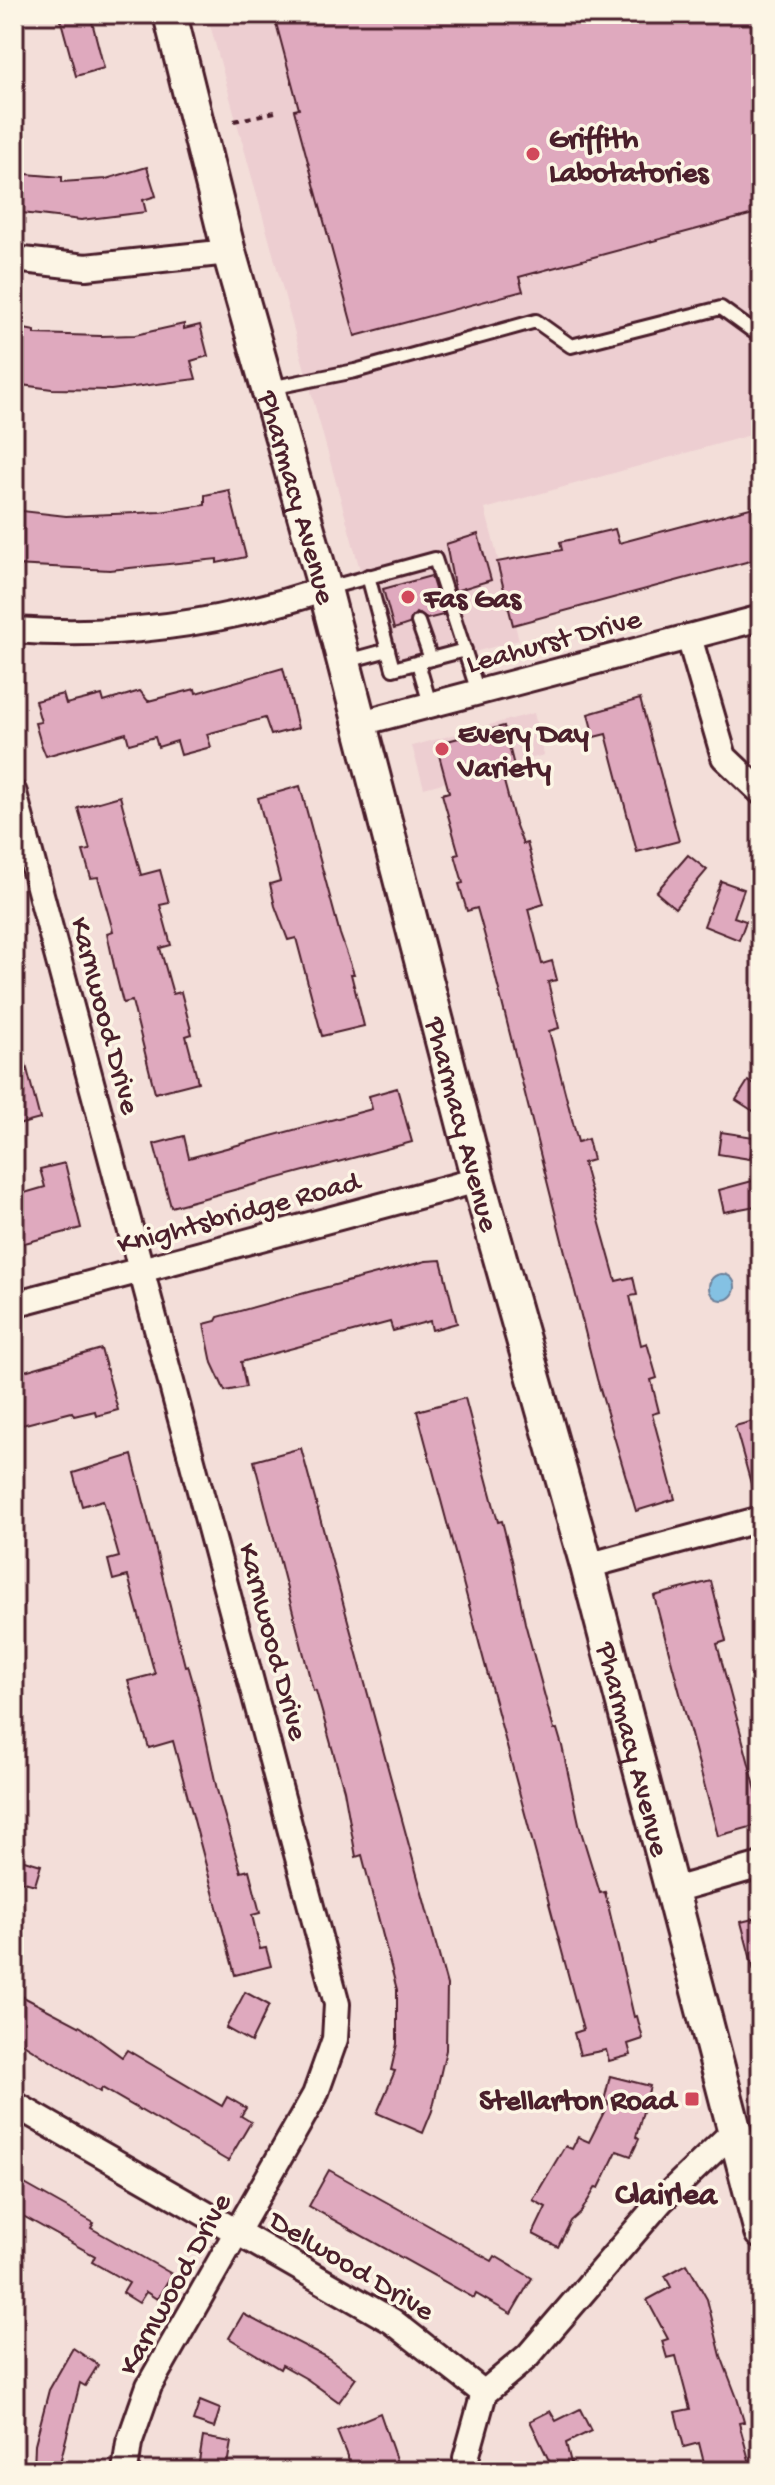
<svg xmlns="http://www.w3.org/2000/svg" width="775" height="2485" viewBox="0 0 775 2485" font-family="'Gochi Hand',sans-serif">
  <style>
    .built { fill: #edced1 }
    .water { fill: #84c1e3; stroke: #6d8099; stroke-width: 2 }
    .building { fill: #dfa9be; stroke: #4a1f2b; stroke-width: 2 }
    .lines { fill: none; stroke-linecap: round; stroke-linejoin: round }
    .lane-casing { stroke: #4a1f2b; stroke-width: 18 }
    .street-casing { stroke: #4a1f2b; stroke-width: 30 }
    .secondary-casing { stroke: #4a1f2b; stroke-width: 38 }
    .path { stroke: #4a1f2b; stroke-width: 4; stroke-dasharray: 6 6; stroke-linecap: butt }
    .lane { stroke: #fcf5e5; stroke-width: 12 }
    .street { stroke: #fcf5e5; stroke-width: 24 }
    .secondary { stroke: #fcf5e5; stroke-width: 32 }
    .poi-dot { fill: #d1495b; stroke: #fcf5e5; stroke-width: 3 }
    .labels { text-anchor: middle; stroke-width: 7; stroke-linejoin: round; paint-order: stroke }
    .poi-label { font-size: 30px; font-weight: bold; fill: #4a1f2b; stroke: #fcf5e5; text-anchor: start }
    .street-label { font-size: 30px; fill: #4a1f2b; stroke: #fcf5e5 }
    .neighbourhood-label { font-size: 32px; font-weight: bold; fill: #4a1f2b; stroke: #fcf5e5 }
  </style>
  <rect width="100%" height="100%" fill="#f3ded9"/>
  <filter id="ink" filterUnits="userSpaceOnUse"><feTurbulence type="fractalNoise" baseFrequency=".0125" numOctaves="2"/><feDisplacementMap in="SourceGraphic" scale="16" xChannelSelector="R" yChannelSelector="G"/><feConvolveMatrix kernelMatrix="1 2 1 2 8 2 1 2 1" color-interpolation-filters="sRGB"/></filter>
  <g filter="url(#ink)">
    <!-- built -->
    <g class="built">
      <path d="M207,14h554v418l-276,77 34,131 -130,35z"/>
      <path d="M534,713l10,42 -120,33 -12,-42z"/>
    </g>
    <!-- water -->
    <circle class="water" cx="722" cy="1287" r="13"/>
    <!-- building -->
    <g class="building">
      <path d="M59,14h31l14,54 -28,8z"/>
      <path d="M308,14h453v198l-242,65 4,14 -168,45 -61,-226 5,-1 -23,-86z"/>
      <path d="M147,167l9,29 -13,4 3,12 -65,8 -67,-8v-39l48,4v5l44,-3z"/>
      <path d="M184,324v5l16,-4 8,31 -17,5 5,18 -85,11 -59,-1 -38,-5v-57l21,4v3l66,2 34,-1z"/>
      <path d="M229,490l17,67 -29,6v-4l-107,11 -96,-5v-55l52,6 94,-4 45,-7v-10z"/>
      <path d="M761,505v53l-248,67 -16,-63 65,-12 -2,-8 55,-13 4,14z"/>
      <path d="M478,534l13,46 -36,11 -9,-47z"/>
      <path d="M431,576l12,39 -16,4 -11,-6 -7,11 -15,5 -11,-40z"/>
      <path d="M283,668l15,60 -27,7 -6,-17 -58,16 4,13 -30,8 -4,-14 -19,6 -3,-10 -26,7 -3,-11 -80,23 -5,-12 -6,-21 6,-1 -6,-21 28,-7 3,10 36,-9 2,7 36,-11 8,10 47,-12 1,4z"/>
      <path d="M640,699l39,142 -42,11 -31,-118 -12,3 -6,-23z"/>
      <path d="M504,726l11,44 -13,4 13,49 8,21 4,-1 17,61 -16,5 14,55 10,-3 5,19 -9,2 11,46 -10,3 29,111 10,-3 5,21 -10,3 33,118 17,-4 4,18 -7,1 11,49 6,-2 10,35 -6,2 8,32 -7,2 23,85 -39,12 -39,-132 -108,-428 -12,-43 -10,3 -8,-27 4,-1 -8,-28 4,-1 -17,-60 7,-2 -13,-48z"/>
      <path d="M300,786l40,148 14,40h-3l13,52 -42,10 -26,-98 -8,2 -13,-34 -5,-22 10,-3 -22,-83z"/>
      <path d="M120,796l21,79 19,-5 9,33 -9,2 11,40 -11,3 13,46 8,-2 11,42 -6,2 12,46 -43,11 -23,-92 -9,2 -7,-28 -9,-42 6,-2 -15,-54 -7,1 -8,-27 7,-1 -12,-42z"/>
      <path d="M688,855l19,15 -32,38 -19,-16z"/>
      <path d="M721,881l23,8 -10,28 12,4 -7,19 -35,-14z"/>
      <path d="M20,1042l20,77 -26,7v-83z"/>
      <path d="M748,1081l13,8v27l-25,-16z"/>
      <path d="M397,1088l15,54 -241,65 -17,-63 30,-8 5,22 183,-49 -3,-13z"/>
      <path d="M721,1132l33,5 -4,22 -32,-5z"/>
      <path d="M65,1163l16,65 -60,16 -7,-18v-30l31,-9 -5,-18z"/>
      <path d="M756,1180l5,25 -37,7 -5,-22z"/>
      <path d="M441,1260l16,63 -25,7 -2,-9 -37,10 -3,-9 -149,40 5,25 -21,4 -13,-28 -8,-39 12,-3 2,-4 94,-26 114,-30z"/>
      <path d="M101,1349l17,61 -22,6 -1,-5 -21,5 -2,-4 -58,15v-53z"/>
      <path d="M465,1398l33,124 4,-1 10,39 13,63 29,107 3,-1 5,17 18,82 20,65 5,-1 29,125 3,-1 6,23 -15,5 3,11 -22,6 -3,-11 -26,5 -6,-22 9,-3 -166,-619z"/>
      <path d="M761,1419v78l-6,1 -20,-72z"/>
      <path d="M301,1448l146,537 -1,65 -14,61 -9,22 -46,-20 18,-42 -4,-1 6,-26v-54l-35,-135 -6,2 -12,-67 -28,-99 -3,-1 -59,-229z"/>
      <path d="M132,1455l53,211 3,-1 9,31 20,94 24,82 8,-2 11,43 -8,2 8,34 6,-1 5,18 -36,9 -62,-234 -24,7 -21,-67 27,-7 -27,-98 -15,4 -5,-20 11,-3 -16,-57 -21,6 -9,-33z"/>
      <path d="M711,1581l15,60 -9,3 44,165v15l-43,12 -64,-240z"/>
      <path d="M14,1857l27,8 -6,20 -21,-6z"/>
      <path d="M761,1917v57l-6,1 -14,-53z"/>
      <path d="M14,1992l67,35 41,30 5,-7 95,56 5,-9 19,11 -5,8 10,6 -23,39 -126,-73 -2,4 -86,-54z"/>
      <path d="M245,1992l24,13 -18,37 -25,-14z"/>
      <path d="M610,2076l40,10 -14,51 3,2 -8,17 -14,-5 -18,37 -3,-1 -15,25 -10,9 -13,26 -25,-13 13,-27 -13,-7 32,-54 7,3 6,-12 11,5 20,-40 -5,-1z"/>
      <path d="M329,2170l163,91 3,-5 37,22 -21,36 -35,-20 -2,4 -165,-92z"/>
      <path d="M14,2178l80,45 -3,5 81,46 -15,25 -11,-7 -7,11 -16,-10 6,-10 -37,-21 3,-6 -81,-45z"/>
      <path d="M687,2264l20,35 14,57 16,42 7,24 -5,1 13,48h-46l-7,-28 -15,4 -9,-35 15,-3 -14,-53 -9,2 -5,-17 6,-2 -21,-39 24,-13 -6,-11z"/>
      <path d="M243,2314l85,44 28,20 -17,24 -32,-23 -25,-14 -2,4 -51,-31z"/>
      <path d="M73,2348l25,17 -13,21 -5,-3 -22,88h-24l1,-27 14,-54z"/>
      <path d="M200,2401l20,8 -6,19 -21,-7z"/>
      <path d="M580,2409l11,22 -25,12 7,28h-19l-24,-50 20,-10 6,10z"/>
      <path d="M380,2413l20,58h-47l-16,-40z"/>
      <path d="M203,2437l28,5 -5,29 -28,-3z"/>
    </g>
    <g class="lines">
      <defs>
        <g id="lane">
          <path d="M270,388l85,-17 181,-50 35,25 150,-38 40,29"/>
          <path d="M368,576l25,93 72,-19"/>
          <path d="M328,588l107,-29 43,133"/>
          <path d="M418,622l13,37"/>
          <path d="M344,662l44,-12"/>
          <path d="M418,663l12,41"/>
        </g>
        <g id="street">
          <path d="M14,259l72,8 143,-15"/>
          <path d="M14,630c105,8 211,-7 311,-41"/>
          <path d="M689,637l35,120 37,35"/>
          <path d="M361,723l400,-105"/>
          <path d="M14,793l323,1211 -2,35 -20,56 -166,291 -20,57 -4,28"/>
          <path d="M14,1304l464,-124"/>
          <path d="M587,1566l174,-47"/>
          <path d="M670,1891l91,-26"/>
          <path d="M14,2104l378,217 92,72"/>
          <path d="M469,2471l-3,-13 18,-65 44,-37 133,-155 72,-69"/>
        </g>
        <g id="secondary">
          <path id="s1" d="M170,14l59,238 96,337 153,591 109,386 174,666"/>
        </g>
      </defs>
      <!-- lane casing -->
      <use href="#lane" class="lane-casing"/>
      <!-- street casing -->
      <use href="#street" class="street-casing"/>
      <!-- secondary casing -->
      <use href="#secondary" class="secondary-casing"/>
      <!-- path -->
      <path class="path" d="M234,121l41,-9"/>
      <!-- lane -->
      <use href="#lane" class="lane"/>
      <!-- street -->
      <use href="#street" class="street"/>
      <!-- secondary -->
      <use href="#secondary" class="secondary"/>
    </g>
  </g>
  <!-- markers -->
  <g class="poi-dot">
    <circle cx="533" cy="154" r="8"/>
    <circle cx="408" cy="597" r="8"/>
    <circle cx="442" cy="749" r="8"/>
    <rect x="684" y="2091" width="16" height="16" rx="4"/>
  </g>
  <g class="labels">
    <!-- poi labels -->
    <g class="poi-label">
      <text x="549" y="147">Griffith<tspan x="549" dy="34">Labotatories</tspan></text>
      <text x="424" y="607">Fas Gas</text>
      <text x="458" y="742">Every Day<tspan x="458" dy="34">Variety</tspan></text>
      <text x="676" y="2109" text-anchor="end">Stellarton Road</text>
    </g>
    <!-- street labels -->
    <g class="street-label">
      <text dy="10" stroke="none"><textPath href="#s1" startOffset="500">Pharmacy Avenue</textPath></text>
      <text transform="translate(553 639) rotate(-15)" y="10">Leahurst Drive</text>
      <text transform="translate(107 1015) rotate(75)" y="10">Karnwood Drive</text>
      <text dy="10" stroke="none"><textPath href="#s1" startOffset="1148">Pharmacy Avenue</textPath></text>
      <text transform="translate(238 1211) rotate(-15)" y="10">Knightsbridge Road</text>
      <text transform="translate(275 1641) rotate(75)" y="10">Karnwood Drive</text>
      <text dy="10" stroke="none"><textPath href="#s1" startOffset="1796">Pharmacy Avenue</textPath></text>
      <text transform="translate(353 2264) rotate(31)" y="10">Delwood Drive</text>
      <text transform="translate(173 2283) rotate(-61)" y="10">Karnwood Drive</text>
    </g>
    <!-- neighbourhood labels -->
    <g class="neighbourhood-label">
      <text x="666" y="2203">Clairlea</text>
    </g>
  </g>
  <!-- margin -->
  <rect width="775" height="2485" fill="none" stroke="#fcf5e5" stroke-width="48"/>
  <rect x="24" y="24" width="727" height="2437" fill="none" stroke="#4a1f2b" stroke-width="3" filter="url(#ink)"/>
</svg>
